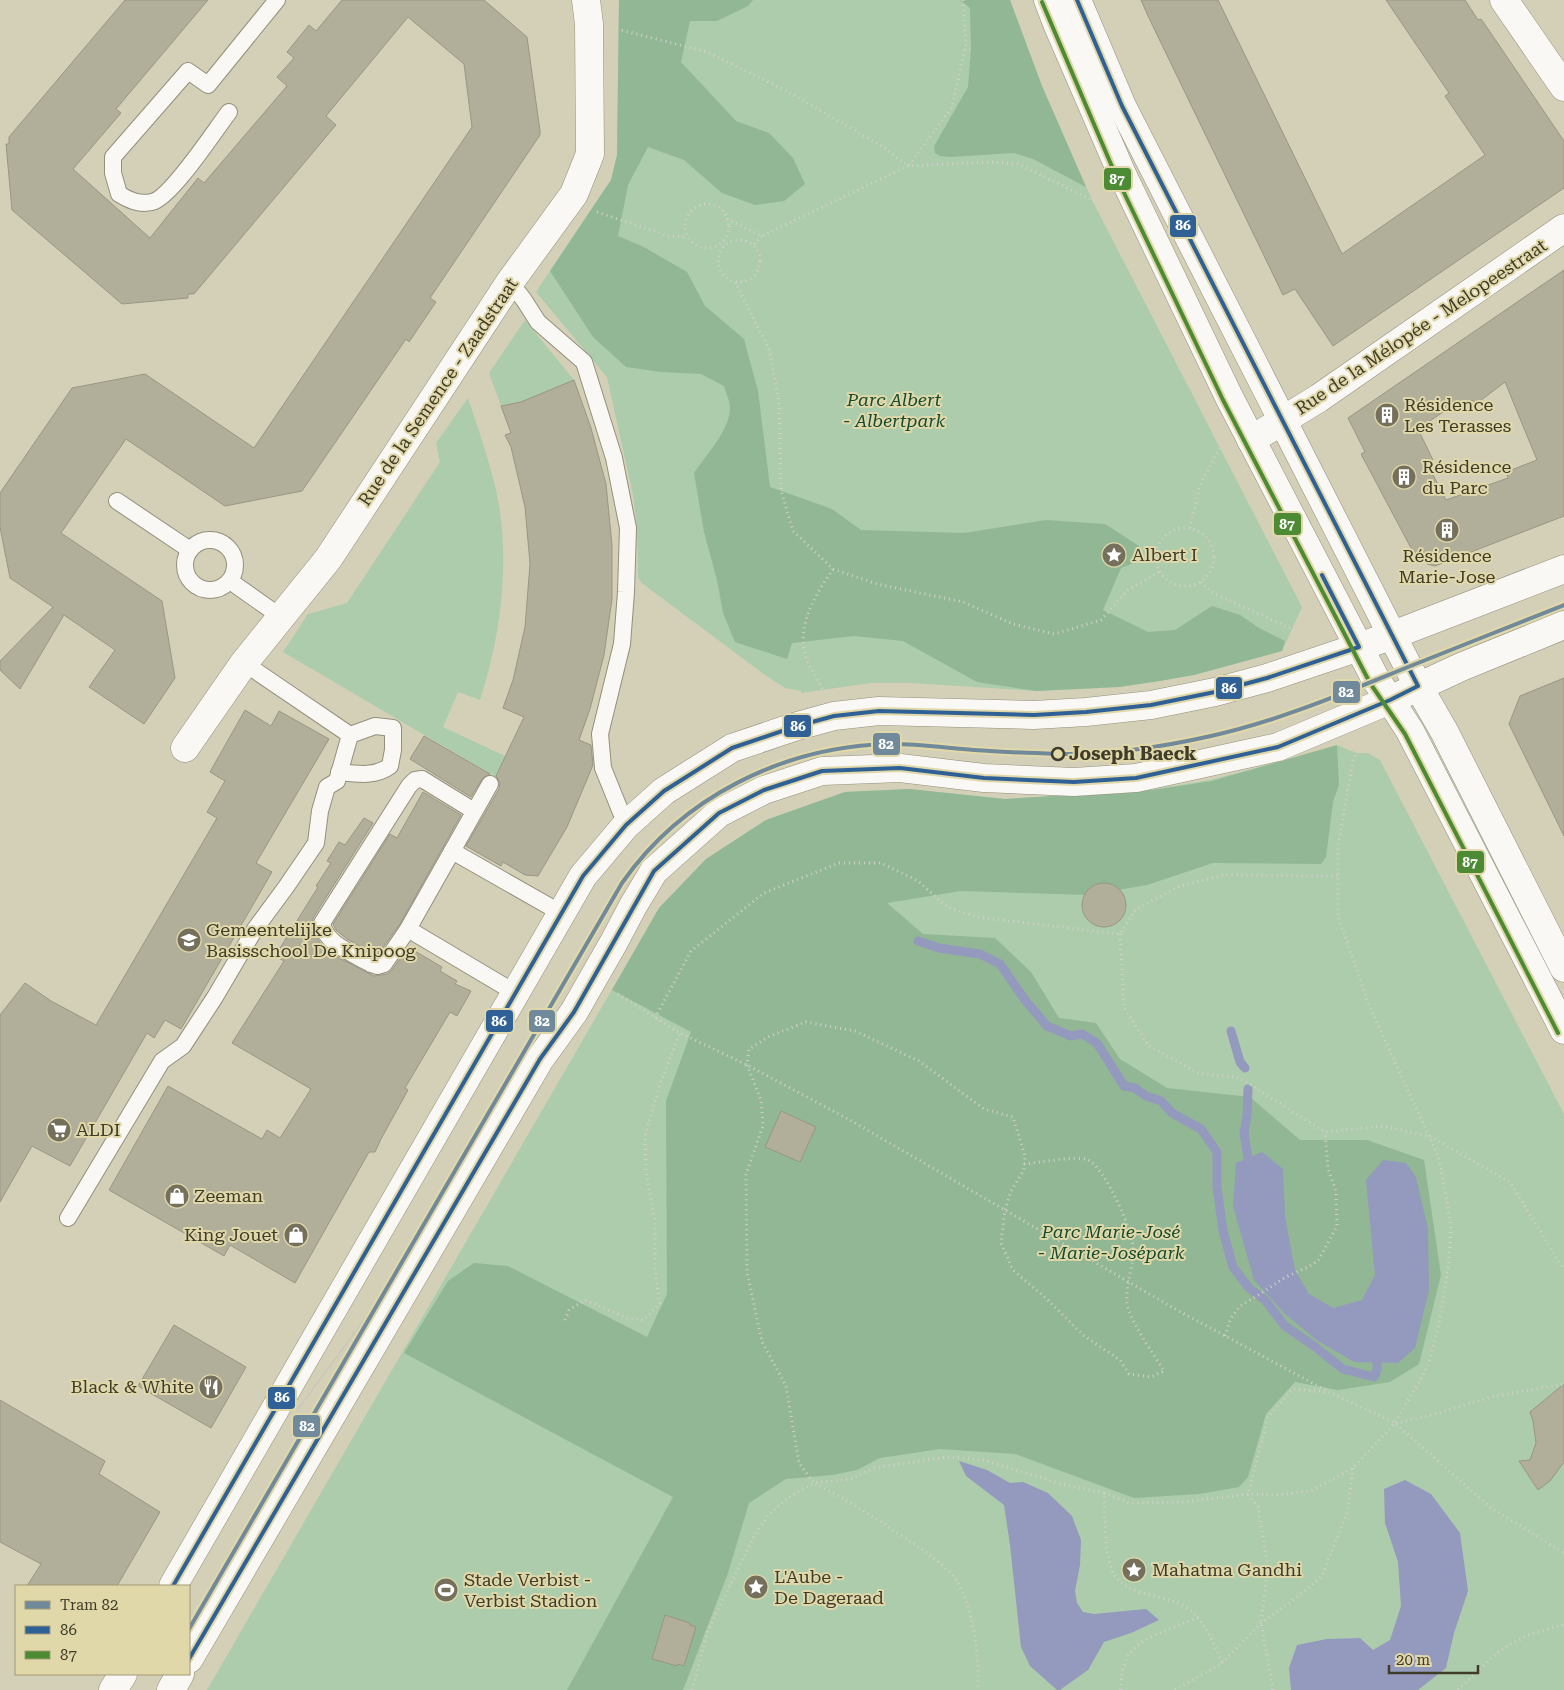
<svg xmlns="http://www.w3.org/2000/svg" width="1564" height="1690" viewBox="0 0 1564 1690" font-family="'Roboto Serif',serif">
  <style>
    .green { fill: #acccac }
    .forest { fill: #92b795 }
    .water { fill: #9499be }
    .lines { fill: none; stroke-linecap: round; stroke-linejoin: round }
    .stream { stroke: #9499be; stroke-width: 9 }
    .building { fill: #b1ae9a; stroke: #999683; fill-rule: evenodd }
    .lane-casing { stroke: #938f7c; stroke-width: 18 }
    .street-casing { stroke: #938f7c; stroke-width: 29 }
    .secondary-casing { stroke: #938f7c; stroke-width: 29 }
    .path { stroke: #d2d1ca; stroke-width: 3; stroke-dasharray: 1 4; stroke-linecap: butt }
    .lane { stroke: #f9f8f4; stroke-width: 16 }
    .street { stroke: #f9f8f4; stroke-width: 28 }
    .secondary { stroke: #f9f8f4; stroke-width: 28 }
    .tram { stroke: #c3c2ba; stroke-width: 1 }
    .bus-1-casing { stroke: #e1d8aa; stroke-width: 8 }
    .bus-2-casing { stroke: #e1d8aa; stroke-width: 8 }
    .bus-1 { stroke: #306196; stroke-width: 4 }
    .bus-2 { stroke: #4c8b33; stroke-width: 4 }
    .tram-1-casing { stroke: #e1d8aa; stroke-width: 8 }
    .tram-1 { stroke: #718a9b; stroke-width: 4 }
    .stop-dot { fill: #e1d8aa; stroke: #403c2a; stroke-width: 2.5 }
    .labels { text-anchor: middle; stroke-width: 4; stroke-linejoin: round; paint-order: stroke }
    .street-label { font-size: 18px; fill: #403c2a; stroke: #e1d8aa }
    .park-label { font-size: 18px; font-style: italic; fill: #144c30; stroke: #e1d8aa }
    .poi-label { font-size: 18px; fill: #403c2a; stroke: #e1d8aa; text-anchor: start }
    .stop-label { font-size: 18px; font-weight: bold; fill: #403c2a; stroke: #e1d8aa; text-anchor: start }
    .line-badge { stroke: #e1d8aa; stroke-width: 2 }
    .badge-label { font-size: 14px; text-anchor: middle; font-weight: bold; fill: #fff }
  </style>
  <rect width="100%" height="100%" fill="#d4d0b7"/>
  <!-- green -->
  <g class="green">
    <path d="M619,0h391l32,86 50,114 210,407 -20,44 -88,24 -75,12 -83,4 -125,-8h-40l-70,10v-2l-16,-3 -20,-13 -122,-91 -5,-6 -1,-51 -4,-32 -26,-118 -71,-85 75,-112 6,-25z"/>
    <path d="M525,320l49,60 -55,27 -2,-4 -16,3 -12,-33z"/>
    <path d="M468,398c9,27 19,56 26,84 18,69 8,151 -14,218l-22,-8 -15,35 62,29 -4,24 -218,-128 25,-38 39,-11 93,-141 -4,-19z"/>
    <path d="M1337,745l20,8h11l12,7 184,354v576h-1357l452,-782 47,-49 60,-39 79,-28 64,-3 96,10 144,-9 61,-10 92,-24z"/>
  </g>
  <!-- forest -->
  <g class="forest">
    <path d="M619,0h134l-5,6 -31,15h-27l-9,41 55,59 33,12 24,25 12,26 -21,17 -29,4 -33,-12 -38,-33 -36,-13 -20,38 -10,51 24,10 45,26 18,34 39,33 14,52 12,96 62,22 29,21 103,3 82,-13 59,4 34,22c0,16 -4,17 -18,22l-18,42 45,22 27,-2 37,-24 28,9 19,13 26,13 -3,10 -88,24 -34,6 -41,6 -83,4 -59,-9 -74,-41 -49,-5 -62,7 -5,16 -52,-17 -12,-29 -6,-33 -13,-48 -10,-59c12,-18 36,-43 36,-65 0,-7 -4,-15 -6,-22l-23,-12 -40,-2 -35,-5 -33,-30 -43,-66 61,-91 6,-25z"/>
    <path d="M960,0h50l32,86 44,101 -53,-28 -19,-6 -64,4 -10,-1 -5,-3 -1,-6 3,-6 31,-54 3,-38 -1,-41z"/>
    <path d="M1337,745l2,40 -6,17 -7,55 -5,7 -108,-1 -66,22 -60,10 -127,-4 -73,12 36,31 72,4 36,34 28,46 37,5 24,36 47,29 83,9 50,43h67l57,20 17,115 -22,89 -29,18 -52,8 -43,-8 -29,32 -18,63 -9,10 -40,7 -65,4 -119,-44 -75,-5 -60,9 -23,12 -24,5 -47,4 -37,24 -21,70 -45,117h-116l106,-193 -269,-144 44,-72 26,-18 34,3 139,71 20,-43 -1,-193 25,-69 -79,-42 47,-82 47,-49 60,-39 79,-28 64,-3 96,10 148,-9 59,-9z"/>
  </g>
  <!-- water -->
  <g class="water">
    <path d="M1262,1152l21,17 2,48 10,53 14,24 24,14 29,-8 13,-25 -9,-95 17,-20 23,3 10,14 12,52 1,61 -14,58 -17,15 -44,-1 -36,-21 -33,-27 -31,-34 -21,-74 3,-43z"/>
    <path d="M959,1461l28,9 23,13 13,-1 25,11 24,23 9,24 -1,25 -5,26 2,12 6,9 11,2 52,-5 13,11 -28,13 -27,9 -16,28 -28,20h-3l-27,-24 -9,-19 -11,-102 -6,-40 -38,-29z"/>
    <path d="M1405,1480l26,14 29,39 8,58 -14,42 -8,35 -28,22h-127l-2,-22 8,-23 30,-6 33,-1 13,12 17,-10 11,-34 -3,-44 -13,-39 -1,-34z"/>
  </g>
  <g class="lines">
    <!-- stream -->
    <g class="stream">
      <path d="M918,941l21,7 41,6 20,10 25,36 22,26 24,10 11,-2 15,9 27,43 11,2 11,8 15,5 11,12 29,16 16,23v35l6,44 10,36 16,21 16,12 20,26 29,20 29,23 31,8 3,-7v-7"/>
      <path d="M1231,1031l9,31 5,6"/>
      <path d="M1248,1158l-4,-25 3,-17 1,-27"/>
    </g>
  </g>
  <!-- building -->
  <g class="building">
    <path d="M125,0h83l-92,109 5,4 -48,56 77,69 48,-60 6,5 83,-97 -10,-9 17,-19 -7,-6 22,-27 7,6 26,-31h142l43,37 13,94v4l-110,163 6,4 -27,40 -3,-3 -104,152 -77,15 -99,-67 -65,94 101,68 13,77 -31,46 -55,-37 26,-37 -51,-35 -44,74 -20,-19v-9l53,-54 -43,-29 -10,-51v-34l72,-105 73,-14 109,74 218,-321 -8,-63 -56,-47 -82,99 10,9 -142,169h-6v4l-66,6 -110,-94 -6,-66h3v-7z"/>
    <path d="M1141,0h77l124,254 143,-99 -40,-59 4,-3 -63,-93h79l13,20 3,-1 7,10 76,112v47l-231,158 -38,-57 -12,6 -135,-279z"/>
    <path d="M1564,270v246l-129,50 -8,-2 -16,-16 -50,-94 4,-2 -17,-34zM1505,382l32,78 -31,12 2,6 -62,22 -19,-37 6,-3 -15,-31 37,-25 4,4 13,-8 4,4z"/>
    <path d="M574,380l17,48 15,56 6,61v54l-8,56 -14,54 -11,31 12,5 2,20 -26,62 -29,49 -13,-1 -22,-13 -2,4 -35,-20 33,-57 1,-6 -4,-7 28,-59 -21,-9 10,-28 12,-53 5,-63 -5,-57 -14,-60 -6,-12 6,-2 -10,-27 20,-4z"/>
    <path d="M1564,678v158l-55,-112 11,-28z"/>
    <path d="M245,710l26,16 8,-15 50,28 -73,124 16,9 -91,157 -16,-9 -11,18 -7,-5 -77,133 -38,-20 -32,56v-187l25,-32 26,18 45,24 121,-207 -10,-6 18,-31 -15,-9z"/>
    <path d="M424,736l66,38 -8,5 -11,18 -61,-38z"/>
    <path d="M423,792l38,23 -61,109 -23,32 -30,-17 -11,-9 -3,-6 57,-90 7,4z"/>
    <path d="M364,818l9,5 -60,95 -1,8 4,10 5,8 14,12 39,20 13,-2 5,-4 16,-23 34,20 -2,4 17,10 -2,3 16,7 -14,25 -7,-4 -45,76 3,2 -27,49 -6,13h-6l-74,131 -65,-38 -6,11 -115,-66 59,-104 94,53 5,-9 13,8 31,-49 -79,-46 52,-82 -9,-5 43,-69 -2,-1 15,-23 -4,-2 12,-19 6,3z"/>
    <circle cx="1104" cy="905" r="22"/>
    <path d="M781,1111l35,16 -16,35 -35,-15z"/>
    <path d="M174,1325l72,42 -35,61 -73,-42z"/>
    <path d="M1564,1384v78l-14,19 -12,9 -19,-29 11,-1 6,-17 -3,-22 -3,-9z"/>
    <path d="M0,1400l105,61 -6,13 61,38 -43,74h-90l14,-22 -41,-22z"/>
    <path d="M665,1615l25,8v2l6,2 -12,39 -6,-2 -1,2 -25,-7z"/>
  </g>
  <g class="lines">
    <defs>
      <g id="lane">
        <path d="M229,112c-14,18 -58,86 -77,90 -13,3 -23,-2 -33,-8l-6,-21v-16l75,-86 20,14 69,-85"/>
        <path d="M510,282l14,18 14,22 46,40 30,96 14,70 -2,64 -4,52 -22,90 3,34 23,57"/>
        <path d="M117,501l73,49"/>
        <circle cx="210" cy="565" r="25"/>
        <path d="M230,581l51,36"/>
        <path d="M339,772c18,2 36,5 51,-6l3,-16v-22l-18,-2 -25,9"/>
        <path d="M474,811l-52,-32 -7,1 -6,6 -87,137c3,21 32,31 49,41l6,2 7,-2 24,-35 82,-145"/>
        <path d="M452,851l109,62"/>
        <path d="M408,929l106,63"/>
        <path d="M68,1218l94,-157 21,-15 32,-49 40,-68 31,-42 30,-44 4,-32 7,-24 10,-6 13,-46 -106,-72"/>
      </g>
      <g id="street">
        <path d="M1504,0l60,87"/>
        <path d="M1251,440l68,-42 245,-170"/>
        <path d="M1359,647l34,-12"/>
        <path d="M1418,686l26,45 120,237"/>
        <path d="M1390,700l20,31 154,299"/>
        <path d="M185,748l59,-85 84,-104 182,-277 64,-88 16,-40 -1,-130 -3,-24"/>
      </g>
      <g id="secondary">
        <path d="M1048,0l10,26 64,148 107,223 147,283 14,20"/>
        <path d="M1077,0l45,106 296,580"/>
        <path d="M1393,635l171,-66"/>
        <path d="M173,1586l410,-710 43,-51 38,-34 68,-43 62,-21 40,-11 45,-5 155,4 52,-3 65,-7 64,-13 52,-14 92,-31"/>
        <path d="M189,1659l351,-600 34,-47 40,-70 19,-36 21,-35 65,-58 45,-23 58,-19 78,-3 84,10 90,4 62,-4 142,-31 112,-47 71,-33 103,-42"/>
        <path d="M113,1690l10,-16"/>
        <path d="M171,1690l9,-16"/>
      </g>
    </defs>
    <!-- lane casing -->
    <use href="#lane" class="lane-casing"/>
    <!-- street casing -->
    <use href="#street" class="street-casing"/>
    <!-- secondary casing -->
    <use href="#secondary" class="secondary-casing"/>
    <!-- path -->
    <g class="path">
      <path d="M617,29l90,23 78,38 100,58 23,18"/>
      <path d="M909,165l43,-58 14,-63 -3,-44"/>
      <circle cx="707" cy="226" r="22"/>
      <path d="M597,212l72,24 19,1"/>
      <path d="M727,219l35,17 146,-70 83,-4 27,2 74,36 12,2"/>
      <circle cx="739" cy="261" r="21"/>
      <path d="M754,244l8,-8"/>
      <path d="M735,282l34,67 10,53 2,88 12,41 40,38 44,15 86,18 50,22 41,10 47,-14 27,-30 31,-18"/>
      <path d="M1190,528l10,-43 22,-42"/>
      <circle cx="1185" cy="557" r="29"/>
      <path d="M1201,582l10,10 81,37 8,6"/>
      <path d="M650,597l119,92 5,15"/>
      <path d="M822,689c-5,-11 -14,-23 -17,-35 -8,-31 12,-61 28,-85"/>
      <path d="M1120,934l4,74 24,37 50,28 42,5 85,54 58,-6 46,10 81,46 54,88"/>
      <path d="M618,994l62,39 67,32 103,55 327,190 154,83 64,30 95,84 74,46"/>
      <path d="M655,1018l36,-67 73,-58 75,-30h42l37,18 29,26 30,10 143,17 16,-25 42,-22 45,-12 115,1"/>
      <path d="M1024,1164c14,-1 53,-9 64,-4 17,8 44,69 45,87 2,17 -10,43 -5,61 6,19 25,45 36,63l-13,6 -22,-3 -9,-14 -37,-25 -36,-36 -34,-29 -12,-27 4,-33 6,-19 13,-21 1,-14 -12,-39 -29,-8 -65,-48 -64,-30 -49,-9 -36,14 -21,13 -2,16 14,35 2,26 -17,48 1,98 15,70 24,44 13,77 15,20 37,-4 23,-11 73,-11 37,3 77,24 43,9"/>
      <path d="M565,1320l4,-10 16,-10 42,18 17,2 16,-17 -5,-32v-48l-9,-53 -1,-34 15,-52 20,-51"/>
      <path d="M1225,1336l6,-18 9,-12 17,-10 27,-18 24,-11 10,-6 19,-35 -1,-35 -8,-22 -3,-37"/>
      <path d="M1396,1423l32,-7 63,-19 73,-13"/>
      <path d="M1222,1663l39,-40 30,-21 31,-26 25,-63 6,-45"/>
      <path d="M692,1690l16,-60 45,-92 15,-23 21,-18 25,-14c31,15 59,34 88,53 18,12 37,24 51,40 20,24 27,84 25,114"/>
      <path d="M1121,1690c0,-12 1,-23 7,-34 11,-19 50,-30 70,-38"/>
      <path d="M1175,1690l47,-27c-8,-19 -15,-38 -31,-52 -21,-18 -60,-12 -76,-35 -11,-16 -10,-63 -11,-83l26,10 54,-1 64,-8 28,1 35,-4 42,-23 42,-45 33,-57 12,-46 9,-59 2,-36 -12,-67 -71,-155 -30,-87v-70l15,-85 4,-8"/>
      <path d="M1273,1690l-12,-67 7,-56 -10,-60 -10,-13 20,-77 25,-28 35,3"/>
      <path d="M1458,1690l41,-39 29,-16 36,-11"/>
    </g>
    <!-- lane -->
    <use href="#lane" class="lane"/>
    <!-- street -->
    <use href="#street" class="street"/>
    <!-- secondary -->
    <use href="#secondary" class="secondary"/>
    <!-- tram -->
    <path class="tram" d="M298,1409l84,-113"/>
    <defs>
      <g id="bus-1">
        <path d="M173,1586l410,-710 43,-51 38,-34 68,-43 62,-21 40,-11 45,-5 155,4 52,-3 65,-7 64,-13 52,-14 92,-31 -37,-72"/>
        <path d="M189,1659l351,-600 34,-47 80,-141 65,-58 45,-23 58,-19 78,-3 84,10 90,4 62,-4 142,-31 112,-47 28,-14 -296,-580 -45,-106"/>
      </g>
      <path id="bus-2" d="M1042,2l74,174 107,224 147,283 35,51 153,299"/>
    </defs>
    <!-- bus-1 casing -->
    <use href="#bus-1" class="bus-1-casing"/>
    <!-- bus-2 casing -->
    <use href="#bus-2" class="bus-2-casing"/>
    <!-- bus-1 -->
    <use href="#bus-1" class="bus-1"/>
    <!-- bus-2 -->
    <use href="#bus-2" class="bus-2"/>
    <defs>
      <path id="tram-1" d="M189,1629l433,-746c60,-86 161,-136 265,-139 25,-1 51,3 76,5 32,3 65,4 97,5 50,1 102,-7 151,-18 68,-15 133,-43 197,-69 52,-21 104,-41 156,-62"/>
    </defs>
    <!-- tram-1 casing -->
    <use href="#tram-1" class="tram-1-casing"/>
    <!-- tram-1 -->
    <use href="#tram-1" class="tram-1"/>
  </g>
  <!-- icons -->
  <defs>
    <symbol id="building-disc" viewBox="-11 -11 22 22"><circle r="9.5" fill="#74705b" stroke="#e1d8aa"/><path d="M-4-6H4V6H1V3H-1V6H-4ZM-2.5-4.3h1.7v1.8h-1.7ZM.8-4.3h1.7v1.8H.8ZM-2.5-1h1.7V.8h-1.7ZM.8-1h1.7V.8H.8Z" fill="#fff"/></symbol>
    <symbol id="sight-disc" viewBox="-11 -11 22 22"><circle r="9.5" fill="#74705b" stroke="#e1d8aa"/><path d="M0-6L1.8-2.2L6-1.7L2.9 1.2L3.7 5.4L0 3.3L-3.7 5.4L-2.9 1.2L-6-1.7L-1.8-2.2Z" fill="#fff"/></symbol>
    <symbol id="school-disc" viewBox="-11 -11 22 22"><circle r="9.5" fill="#74705b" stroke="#e1d8aa"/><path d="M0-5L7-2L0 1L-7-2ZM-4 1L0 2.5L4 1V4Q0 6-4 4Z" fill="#fff"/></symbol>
    <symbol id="supermarket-disc" viewBox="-11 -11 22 22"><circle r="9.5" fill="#74705b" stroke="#e1d8aa"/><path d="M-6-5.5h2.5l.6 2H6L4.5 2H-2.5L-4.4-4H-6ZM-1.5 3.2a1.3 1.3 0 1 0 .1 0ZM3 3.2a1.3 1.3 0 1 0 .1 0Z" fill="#fff"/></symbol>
    <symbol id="shop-disc" viewBox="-11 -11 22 22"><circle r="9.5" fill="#74705b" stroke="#e1d8aa"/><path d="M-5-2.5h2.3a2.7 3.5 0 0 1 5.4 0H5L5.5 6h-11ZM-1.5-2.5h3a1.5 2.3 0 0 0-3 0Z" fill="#fff"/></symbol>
    <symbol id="restaurant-disc" viewBox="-11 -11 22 22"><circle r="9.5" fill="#74705b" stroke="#e1d8aa"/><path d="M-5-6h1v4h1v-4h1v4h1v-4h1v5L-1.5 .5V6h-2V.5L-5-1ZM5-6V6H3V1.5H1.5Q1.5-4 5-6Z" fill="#fff"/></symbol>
    <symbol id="stadium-disc" viewBox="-11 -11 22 22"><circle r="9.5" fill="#74705b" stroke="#e1d8aa"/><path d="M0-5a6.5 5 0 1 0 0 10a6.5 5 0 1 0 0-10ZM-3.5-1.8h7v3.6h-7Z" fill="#fff"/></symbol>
  </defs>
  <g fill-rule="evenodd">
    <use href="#building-disc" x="1373" y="401" width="28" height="28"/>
    <use href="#building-disc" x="1390" y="463" width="28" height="28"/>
    <use href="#building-disc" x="1433" y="516" width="28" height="28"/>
    <use href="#sight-disc" x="1100" y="541" width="28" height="28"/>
    <use href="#school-disc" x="175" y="926" width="28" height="28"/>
    <use href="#supermarket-disc" x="45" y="1116" width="28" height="28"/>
    <use href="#shop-disc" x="163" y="1182" width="28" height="28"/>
    <use href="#shop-disc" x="282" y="1221" width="28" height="28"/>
    <use href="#restaurant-disc" x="197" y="1373" width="28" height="28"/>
    <use href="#sight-disc" x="1120" y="1556" width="28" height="28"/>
    <use href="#sight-disc" x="742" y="1573" width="28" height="28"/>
    <use href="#stadium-disc" x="432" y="1576" width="28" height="28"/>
  </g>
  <!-- markers -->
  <circle class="stop-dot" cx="1058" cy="754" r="6"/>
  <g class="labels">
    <!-- street labels -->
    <g class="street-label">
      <text transform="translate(1421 327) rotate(-34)" y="6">Rue de la Mélopée - Melopeestraat</text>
      <text transform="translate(438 392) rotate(-56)" y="6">Rue de la Semence - Zaadstraat</text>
    </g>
    <!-- park labels -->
    <g class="park-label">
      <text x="894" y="406">Parc Albert<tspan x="894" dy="21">- Albertpark</tspan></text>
      <text x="1111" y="1238">Parc Marie-José<tspan x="1111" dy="21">- Marie-Josépark</tspan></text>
    </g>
    <!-- poi labels -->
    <g class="poi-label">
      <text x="1404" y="411">Résidence<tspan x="1404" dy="21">Les Terasses</tspan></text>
      <text x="1422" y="473">Résidence<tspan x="1422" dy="21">du Parc</tspan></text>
      <text x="1132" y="561">Albert I</text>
      <text x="1447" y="562" text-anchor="middle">Résidence<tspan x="1447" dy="21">Marie-Jose</tspan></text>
      <text x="206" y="936">Gemeentelijke<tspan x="206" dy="21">Basisschool De Knipoog</tspan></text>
      <text x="76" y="1136">ALDI</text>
      <text x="194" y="1202">Zeeman</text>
      <text x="278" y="1241" text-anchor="end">King Jouet</text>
      <text x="194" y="1393" text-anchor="end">Black &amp; White</text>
      <text x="1152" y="1576">Mahatma Gandhi</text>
      <text x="774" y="1583">L'Aube -<tspan x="774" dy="21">De Dageraad</tspan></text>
      <text x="464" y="1586">Stade Verbist -<tspan x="464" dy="21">Verbist Stadion</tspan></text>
    </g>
    <!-- stop labels -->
    <g class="stop-label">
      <text x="1069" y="760">Joseph Baeck</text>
    </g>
  </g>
  <g class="line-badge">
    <rect x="1103" y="167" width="29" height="24" rx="5" fill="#4c8b33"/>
    <rect x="1169" y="214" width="28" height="24" rx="5" fill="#306196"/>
    <rect x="1273" y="512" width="29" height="24" rx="5" fill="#4c8b33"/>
    <rect x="1215" y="676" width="28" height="24" rx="5" fill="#306196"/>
    <rect x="1332" y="680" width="29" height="24" rx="5" fill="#718a9b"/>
    <rect x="783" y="714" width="29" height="24" rx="5" fill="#306196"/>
    <rect x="872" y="732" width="29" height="24" rx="5" fill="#718a9b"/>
    <rect x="1456" y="850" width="29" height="24" rx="5" fill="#4c8b33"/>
    <rect x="528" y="1009" width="28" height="24" rx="5" fill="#718a9b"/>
    <rect x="485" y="1009" width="29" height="24" rx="5" fill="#306196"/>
    <rect x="267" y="1386" width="29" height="24" rx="5" fill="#306196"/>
    <rect x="292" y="1414" width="29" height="24" rx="5" fill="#718a9b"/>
  </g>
  <g class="badge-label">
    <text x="1117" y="184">87</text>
    <text x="1183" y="230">86</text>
    <text x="1287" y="529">87</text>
    <text x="1229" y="693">86</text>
    <text x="1346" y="697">82</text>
    <text x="798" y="731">86</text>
    <text x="886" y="749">82</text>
    <text x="1470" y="867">87</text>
    <text x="542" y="1026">82</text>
    <text x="499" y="1026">86</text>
    <text x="282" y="1402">86</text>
    <text x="307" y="1431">82</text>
  </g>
  <!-- legend -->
  <rect x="15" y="1585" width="175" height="90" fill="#e1d8aa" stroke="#a19a77"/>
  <rect x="25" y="1601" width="25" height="8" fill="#718a9b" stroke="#a19a77"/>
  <text x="60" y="1610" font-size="15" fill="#403c2a">Tram 82</text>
  <rect x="25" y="1626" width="25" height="8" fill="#306196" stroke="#a19a77"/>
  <text x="60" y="1635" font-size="15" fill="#403c2a">86</text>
  <rect x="25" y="1651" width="25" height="8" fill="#4c8b33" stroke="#a19a77"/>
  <text x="60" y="1660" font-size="15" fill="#403c2a">87</text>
  <!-- scale -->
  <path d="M1389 1665v8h89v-8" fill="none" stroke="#403c2a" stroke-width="2.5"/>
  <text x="1396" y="1665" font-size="15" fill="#403c2a" stroke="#e1d8aa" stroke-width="4" paint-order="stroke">20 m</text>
</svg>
